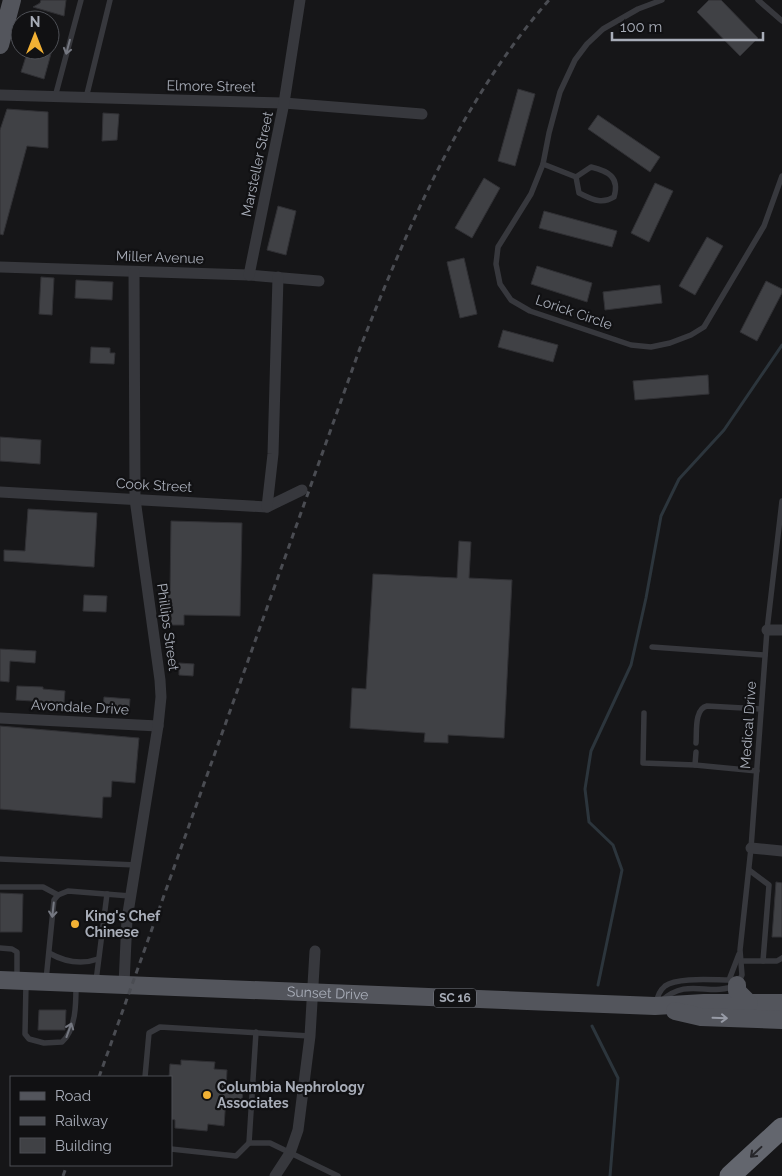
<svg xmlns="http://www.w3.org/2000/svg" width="782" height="1176" viewBox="0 0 782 1176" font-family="Raleway,sans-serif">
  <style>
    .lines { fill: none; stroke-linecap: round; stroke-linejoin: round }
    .stream { stroke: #2c353c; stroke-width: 3 }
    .building { fill: #404145; stroke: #303034 }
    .lane { stroke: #37383d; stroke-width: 5.5 }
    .street { stroke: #37383d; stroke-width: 11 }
    .primary { stroke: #53555c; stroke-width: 18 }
    .highway { stroke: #63666e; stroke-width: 21 }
    .rail { stroke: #4a4c52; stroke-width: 3; stroke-dasharray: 6 5; stroke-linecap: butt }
    .oneway { stroke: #757881 }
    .oneway2 { stroke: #979ba6 }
    .oneway3 { stroke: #26262a }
    .poi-dot { fill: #f2b134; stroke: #111113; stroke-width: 2 }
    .labels { text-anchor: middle; stroke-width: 4.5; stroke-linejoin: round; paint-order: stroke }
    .shield { fill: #111113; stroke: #7b7e86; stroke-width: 1 }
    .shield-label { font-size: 12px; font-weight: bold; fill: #a8adb8 }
    .street-label { font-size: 14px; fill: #a8adb8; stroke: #111113 }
    .poi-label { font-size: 14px; font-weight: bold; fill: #a8adb8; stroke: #111113; text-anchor: start }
  </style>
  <rect width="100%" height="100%" fill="#161618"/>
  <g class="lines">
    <!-- stream -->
    <g class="stream">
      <path d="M598,985l24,-115 -9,-25 -24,-23 -4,-33 6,-38 40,-86 15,-67 15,-82 18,-37 45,-49 58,-85"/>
      <path d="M592,1026l26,52 -8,98"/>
    </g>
  </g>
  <!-- building -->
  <g class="building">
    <path d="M41,0h25l-2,16 -31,-9 7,-4z"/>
    <path d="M709,0h12l37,38 -18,18 -43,-44z"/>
    <path d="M28,50h24l-8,29 -23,-7z"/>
    <path d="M518,89l17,5 -20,72 -17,-5z"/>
    <path d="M7,109l41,3v36l-21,-2 -24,89 -3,-1v-104z"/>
    <path d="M103,113l16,1 -2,26 -15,1z"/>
    <path d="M598,115l62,42 -10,15 -62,-43z"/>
    <path d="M484,178l16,10 -28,50 -17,-10z"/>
    <path d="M655,183l18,8 -24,51 -18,-9z"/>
    <path d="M278,206l18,5 -10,44 -19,-5z"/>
    <path d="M544,211l73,20 -5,16 -73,-19z"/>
    <path d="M707,237l16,9 -28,49 -16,-9z"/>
    <path d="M464,258l13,56 -17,4 -13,-56z"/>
    <path d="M537,266l55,17 -5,19 -56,-18z"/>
    <path d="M41,277l13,1 -2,37 -13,-1z"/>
    <path d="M76,280l37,2 -1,18 -37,-2z"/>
    <path d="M766,281l16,8v4l-25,48 -17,-9z"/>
    <path d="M660,285l2,18 -57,7 -2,-18z"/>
    <path d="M503,330l55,15 -5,17 -55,-15z"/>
    <path d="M91,347l19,1v5h5l-1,11 -24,-1z"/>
    <path d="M708,375l1,19 -74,6 -2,-19z"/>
    <path d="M0,437l41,3 -1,24 -40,-3z"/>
    <path d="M28,509l69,4 -3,54 -90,-6v-11l21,1z"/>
    <path d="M171,521l71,2 -2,93 -56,-1v10h-13v-21h-9l1,-12h7z"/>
    <path d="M459,541l12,1 -2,36 43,2 -8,158 -56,-3v8l-24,-1 1,-9 -75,-5 2,-40 14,1 7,-115 84,4z"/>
    <path d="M84,595l23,1 -1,16 -23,-1z"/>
    <path d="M0,649l36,2 -1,12 -25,-2 -1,21 -9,-1z"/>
    <path d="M179,663l15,1 -1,12 -14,-1z"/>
    <path d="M17,686l26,1v2l22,2 -1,12 -48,-3z"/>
    <path d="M104,697l26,2 -1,12h-3v1l-20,-1v-2h-3z"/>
    <path d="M0,726l139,12 -4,45 -23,-2 -1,16h-8l-1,21 -102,-9z"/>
    <path d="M776,882l6,1v54h-10z"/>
    <path d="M0,893l23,1 -1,38h-22z"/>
    <path d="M39,1010h27l-1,20h-27z"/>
    <path d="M181,1060l34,2 -1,7 13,1 -1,19 17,2 -1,9 -16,-2 -2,28 -16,-2 -1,7 -32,-3v-8l-4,-1v-42h-2l1,-13 11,1z"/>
  </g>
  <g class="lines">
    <!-- lane -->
    <g class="lane">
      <path d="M662,0l-24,9 -35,20 -16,15 -12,16 -15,32 -11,41 -6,31 -12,30 -33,53 -2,17 4,20 11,16 19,11 101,34 20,2 19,-4 21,-8 13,-8 60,-101 18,-50"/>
      <path d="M758,0l24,21"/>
      <path d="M55,97l26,-97"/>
      <path d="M86,98l24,-98"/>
      <path d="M543,164l33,13 15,-10c17,4 29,10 23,30 -13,8 -22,2 -35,-4l-3,-16"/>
      <path d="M652,647l113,8"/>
      <path d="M644,713l-1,50 52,2 62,6"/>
      <path d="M696,743c1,-11 -2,-34 11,-37l54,3"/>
      <path d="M695,765l1,-13"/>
      <path d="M0,859l136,6"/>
      <path d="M749,870l20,15 -6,76"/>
      <path d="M0,887h43l15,8"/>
      <path d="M0,948l12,1 5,3v25"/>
      <path d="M49,953c16,9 32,12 49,6"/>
      <path d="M741,961h36l5,-3"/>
      <path d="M46,980l8,-80 4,-5 10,-4 62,5"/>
      <path d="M96,981l11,-87"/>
      <path d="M26,983l-1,51 4,5 15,4 18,-1c14,-12 14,-39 14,-56"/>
      <path d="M661,1001c28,-25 48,-3 76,-16l5,-10 -2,-25 11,-102 16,-218 15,-129"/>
      <path d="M656,1004c1,-7 3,-13 9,-18 12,-9 48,-6 64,-6l10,-26"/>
      <path d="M145,1077l4,-44 11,-6 150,9"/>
      <path d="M249,1143l7,-111"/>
      <path d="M171,1149l65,7 13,-13h21l68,33"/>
    </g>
    <!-- street -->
    <g class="street">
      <path d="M0,95l284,8 138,11"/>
      <path d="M0,267l249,8 70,6"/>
      <path d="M249,275l35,-172 16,-103"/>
      <path d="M0,492l267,15 35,-17"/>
      <path d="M267,507l6,-53 5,-177"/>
      <path d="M767,630h15"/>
      <path d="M0,718l158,8"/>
      <path d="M751,848l31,3"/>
      <path d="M124,984l3,-65 31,-193 3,-29 -1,-17 -25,-181 -1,-227"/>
      <path d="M275,1176l15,-23 8,-23 12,-94 5,-85"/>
    </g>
    <!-- primary -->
    <g class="primary">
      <path d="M0,45l12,-45"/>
      <path id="s1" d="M0,980l655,26 49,-3h78"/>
      <path d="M737,985v6l12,12"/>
      <path d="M675,1011l26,6 81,3"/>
    </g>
    <!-- highway -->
    <path class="highway" d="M730,1176l52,-48"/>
    <!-- rail -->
    <g class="rail">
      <path d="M99,1077l261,-729c49,-123 101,-247 189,-348"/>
      <path d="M63,1176l4,-11"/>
    </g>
  </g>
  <!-- one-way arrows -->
  <defs><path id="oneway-shaft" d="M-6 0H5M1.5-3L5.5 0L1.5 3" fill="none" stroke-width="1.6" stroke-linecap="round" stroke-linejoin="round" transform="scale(1.25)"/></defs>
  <g class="oneway">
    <use href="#oneway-shaft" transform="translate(68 47) rotate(105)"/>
    <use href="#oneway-shaft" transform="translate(53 910) rotate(96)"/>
    <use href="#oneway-shaft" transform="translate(69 1030) rotate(-70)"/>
  </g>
  <use class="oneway2" href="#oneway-shaft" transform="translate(720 1018) rotate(2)"/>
  <use class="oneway3" href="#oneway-shaft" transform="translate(756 1152) rotate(137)"/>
  <!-- markers -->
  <g class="poi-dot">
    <circle cx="75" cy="924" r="5"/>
    <circle cx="207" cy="1095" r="5"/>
  </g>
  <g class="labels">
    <!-- shield labels -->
    <rect class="shield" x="434" y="988.5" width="42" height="19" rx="4"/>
    <g class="shield-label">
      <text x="455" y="1002">SC 16</text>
    </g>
    <!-- street labels -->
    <g class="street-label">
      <text transform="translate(211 86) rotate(1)" y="5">Elmore Street</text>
      <text transform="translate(257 164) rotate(-78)" y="5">Marsteller Street</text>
      <text transform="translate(160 257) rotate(2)" y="5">Miller Avenue</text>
      <text transform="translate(574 312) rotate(19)" y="5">Lorick Circle</text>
      <text transform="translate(154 485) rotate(3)" y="5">Cook Street</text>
      <text transform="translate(168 627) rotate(82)" y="5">Phillips Street</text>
      <text transform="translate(80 707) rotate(3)" y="5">Avondale Drive</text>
      <text transform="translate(748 725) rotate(-86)" y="5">Medical Drive</text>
      <text dy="5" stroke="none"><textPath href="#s1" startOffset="328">Sunset Drive</textPath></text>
    </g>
    <!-- poi labels -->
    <g class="poi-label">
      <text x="85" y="921">King's Chef<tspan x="85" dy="16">Chinese</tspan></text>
      <text x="217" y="1092">Columbia Nephrology<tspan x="217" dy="16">Associates</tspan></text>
    </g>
  </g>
  <!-- legend -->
  <rect x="10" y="1076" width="162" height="90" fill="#111113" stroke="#4d4f55"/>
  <rect x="20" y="1092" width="25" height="8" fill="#53555c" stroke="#4d4f55"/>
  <text x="55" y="1101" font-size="15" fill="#a8adb8">Road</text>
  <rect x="20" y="1117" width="25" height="8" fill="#4a4c52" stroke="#4d4f55"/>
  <text x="55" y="1126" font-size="15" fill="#a8adb8">Railway</text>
  <rect x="20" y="1138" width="25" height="15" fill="#404145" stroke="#4d4f55"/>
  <text x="55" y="1151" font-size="15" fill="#a8adb8">Building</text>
  <!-- north arrow -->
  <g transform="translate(35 35)"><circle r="24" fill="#111113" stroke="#4d4f55"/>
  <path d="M0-4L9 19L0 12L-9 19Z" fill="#f2b134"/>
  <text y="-8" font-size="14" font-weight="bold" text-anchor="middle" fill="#a8adb8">N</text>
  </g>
  <!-- scale -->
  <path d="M612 32v8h151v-8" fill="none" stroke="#a8adb8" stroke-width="2.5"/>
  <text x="620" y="32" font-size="15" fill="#a8adb8" stroke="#111113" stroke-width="4" paint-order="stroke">100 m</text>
</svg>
